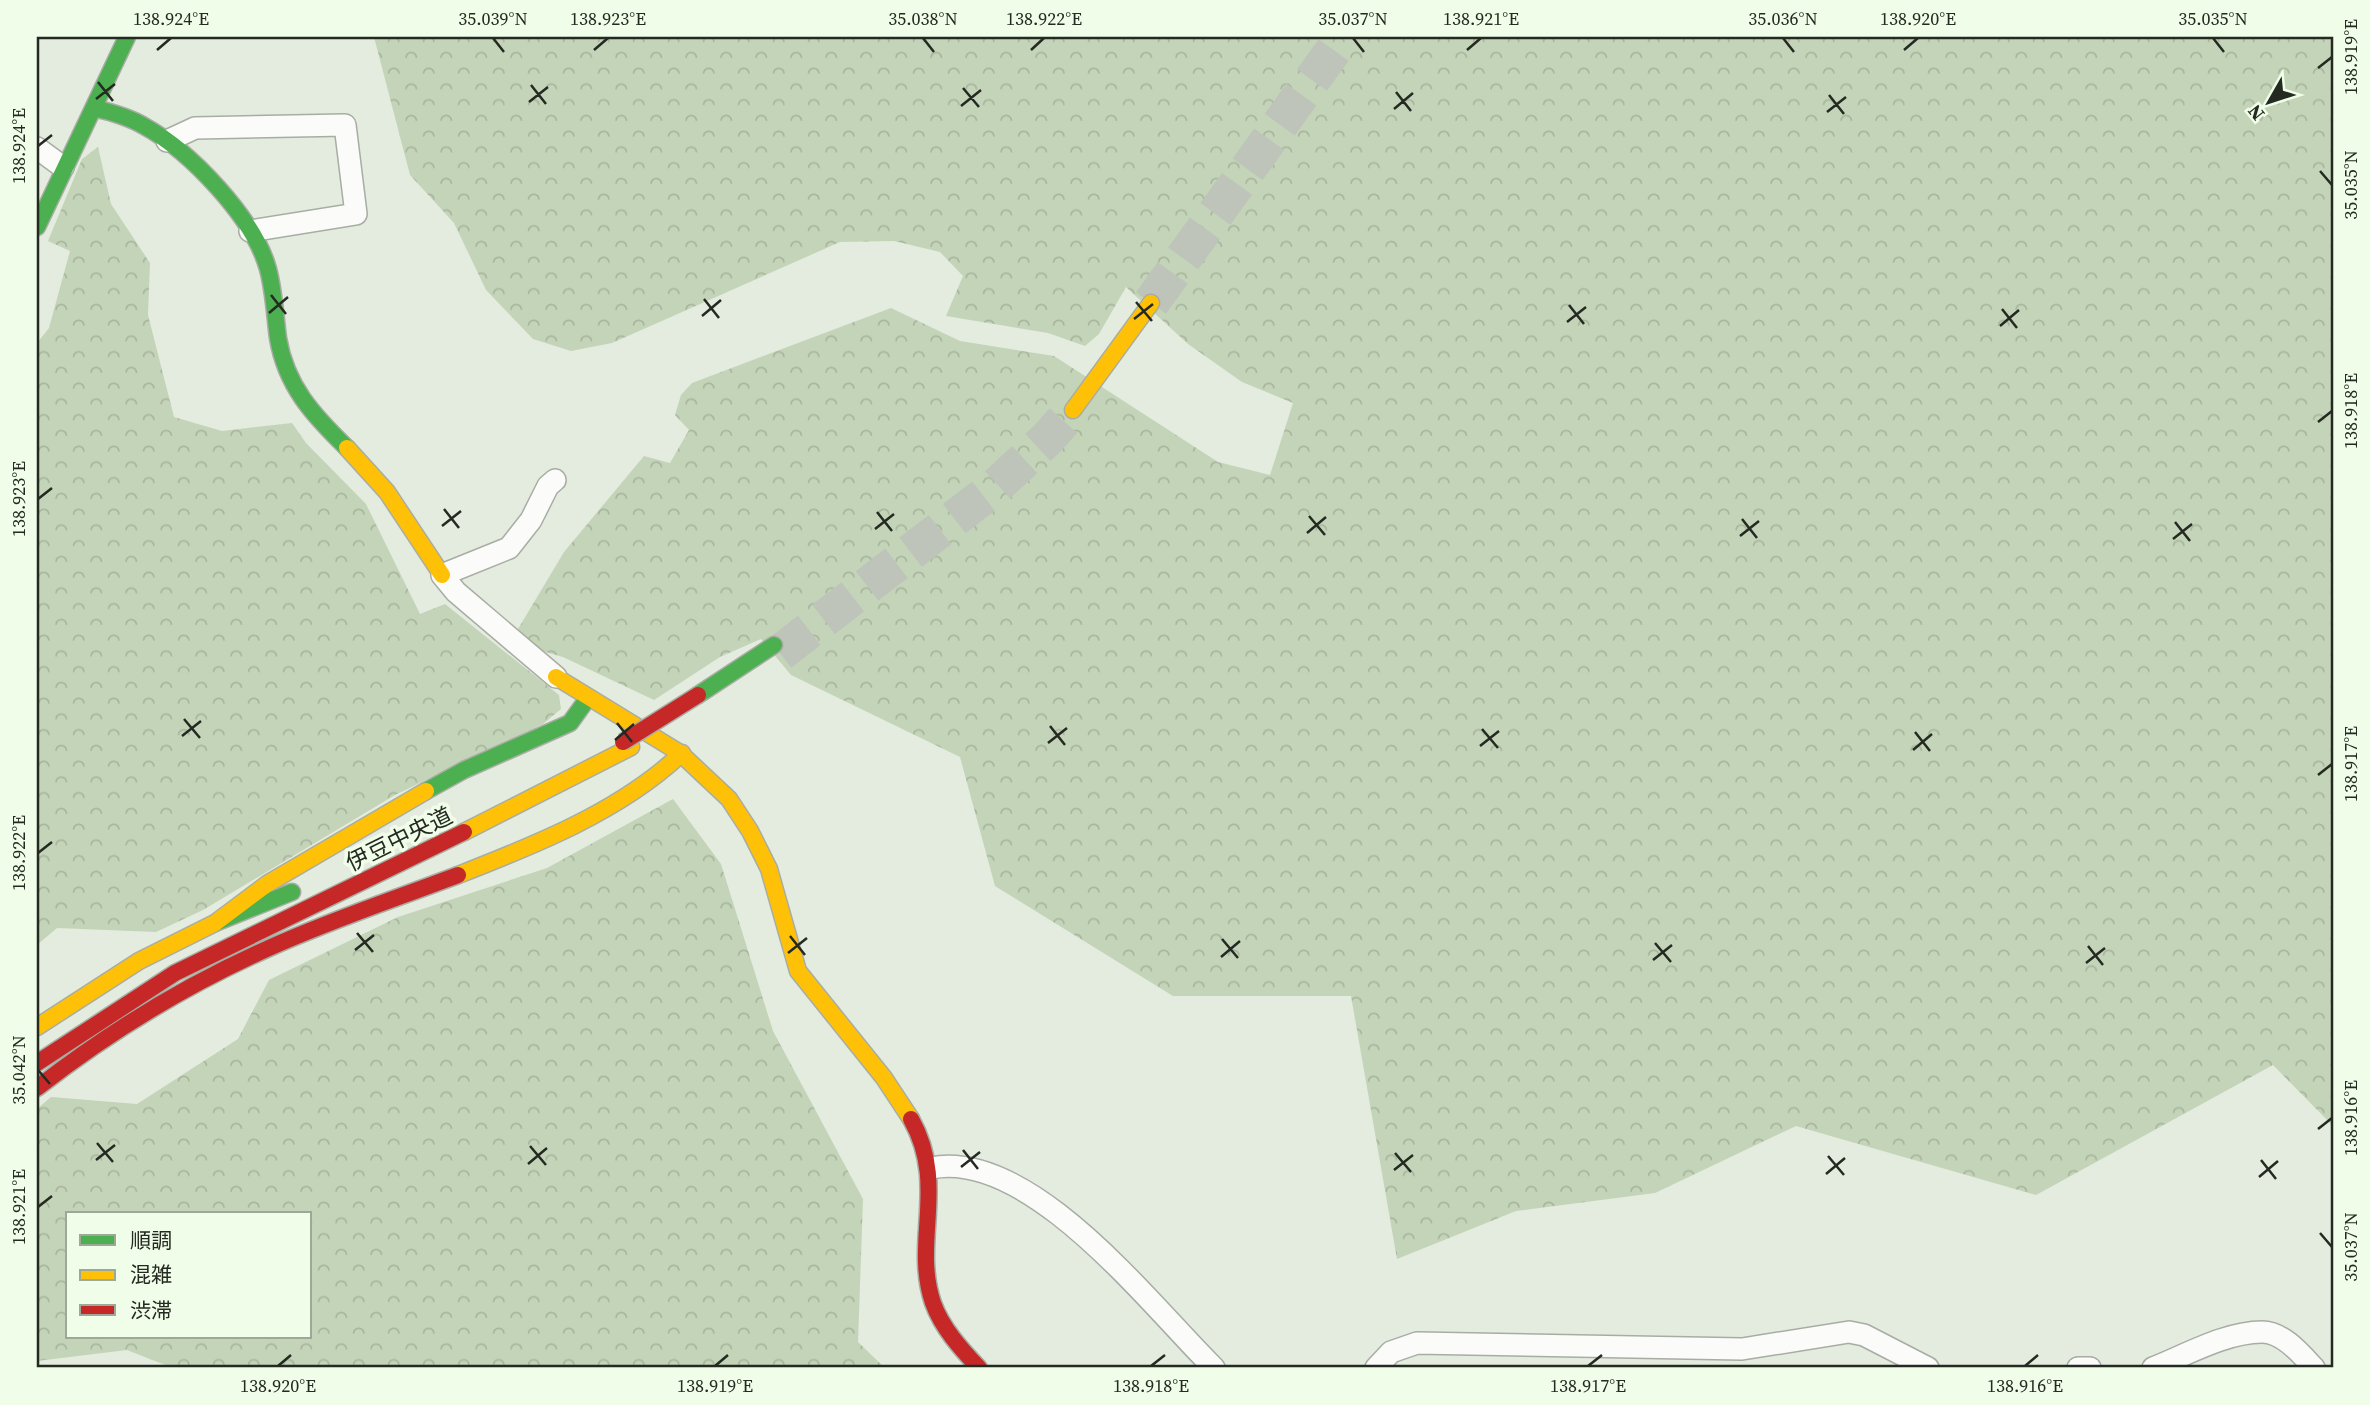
<svg xmlns="http://www.w3.org/2000/svg" width="2370" height="1405" viewBox="0 0 2370 1405" font-family="'Source Serif 4','Noto Sans JP',serif">
  <style>
    .forest { fill: url(#forest-crowns); fill-rule: evenodd }
    .lines { fill: none; stroke-linecap: round; stroke-linejoin: round }
    .highway-tunnel { stroke: #bec4b9; stroke-width: 37; stroke-dasharray: 37 18; stroke-linecap: butt }
    .street-casing { stroke: #a8ada4; stroke-width: 24 }
    .fast-casing { stroke: #a8ada4; stroke-width: 19 }
    .slow-casing { stroke: #a8ada4; stroke-width: 19 }
    .jam-casing { stroke: #a8ada4; stroke-width: 19 }
    .street { stroke: #fbfcfa; stroke-width: 21 }
    .fast { stroke: #4caf50; stroke-width: 16 }
    .slow { stroke: #ffc107; stroke-width: 16 }
    .jam { stroke: #c62828; stroke-width: 16 }
    .jam-bridge-casing { stroke: #a8ada4; stroke-width: 19; stroke-linecap: butt }
    .jam-bridge { stroke: #c62828; stroke-width: 16 }
    .ticks { fill: none; stroke: #242921; stroke-width: 2.5 }
    .labels { text-anchor: middle; stroke-width: 7; stroke-linejoin: round; paint-order: stroke }
    .street-label { font-size: 23px; fill: #242921; stroke: #f0fde8 }
    .neatline { fill: none; stroke: #242921; stroke-width: 2.5 }
    .ticks-label { font-size: 18px; text-anchor: middle; fill: #242921 }
  </style>
  <defs>
    <pattern id="forest-crowns" width="20" height="18" patternUnits="userSpaceOnUse" patternTransform="scale(1.75)"><rect width="20" height="18" fill="#c4d4b8"/><path d="M2 6a3 3 0 1 1 6 0M12 15a3 3 0 1 1 6 0" fill="none" stroke="#a8b69e"/></pattern>
  </defs>
  <rect width="100%" height="100%" fill="#e4ebdf"/>
  <!-- forest -->
  <g class="forest">
    <path d="M374,37h1959v1089l-60,-61 -237,130 -240,-69 -141,67 -139,18 -119,48 -46,-263h-178l-178,-110 -35,-129 -169,-82 -30,-36 -41,18 -66,43 -91,-43 -21,-6 -24,-22 46,-77 80,-96 26,7 19,-33 -14,-15 6,-20 11,-12 199,-75 69,33 94,15 164,106 52,13 23,-72 -51,-21 -54,-38 -62,-57 -27,47 -14,12 -37,-13 -102,-17 17,-40 -23,-24 -46,-11 -54,1 -228,101 -41,8 -38,-12 -47,-49 -32,-67 -44,-48z"/>
    <path d="M98,147l13,57 39,59 -2,52 26,102 48,14 70,-8 14,20 60,61 54,110 25,-10 114,91 2,14 -18,15 -148,71 -192,115 -47,22 -99,-4 -20,17v-602l12,-15 21,-77 -22,-10 34,-82z"/>
    <path d="M673,799l48,65 52,167 90,168 -5,143 27,26h-712l-46,-18 -90,11v-252l14,-12 86,7 101,-65 31,-59 129,-63 149,-49zM68,1214h242v123h-242z"/>
  </g>
  <g class="lines">
    <!-- highway-tunnel -->
    <g class="highway-tunnel">
      <path d="M1151,303l192,-266"/>
      <path d="M780,653l214,-165 53,-49 26,-29"/>
    </g>
    <defs>
      <g id="street">
        <path d="M167,141l28,-13 150,-3 11,89 -106,17"/>
        <path d="M37,148l26,19"/>
        <path d="M555,480l-7,6 -17,34 -22,28 -67,27 14,17 100,85"/>
        <path d="M931,1168c99,-20 219,137 283,200"/>
        <path d="M1376,1368l15,-16 26,-9 325,6 107,-17 15,3 64,33"/>
        <path d="M2078,1368h12"/>
        <path d="M2153,1368c33,-13 73,-36 109,-36 21,0 39,22 52,36"/>
      </g>
      <g id="fast">
        <path d="M94,108c17,4 35,9 50,18 46,25 110,92 124,143 6,22 7,46 10,69 8,48 35,77 69,110"/>
        <path d="M37,227l90,-190"/>
        <path d="M698,695l76,-50"/>
        <path d="M426,791l38,-21 106,-47 18,-25"/>
        <path d="M215,923l77,-31"/>
      </g>
      <g id="slow">
        <path d="M1073,410l78,-107"/>
        <path d="M347,448l40,44 55,83"/>
        <path d="M556,677l124,76 49,46 21,32 19,38 29,102 86,107 27,41"/>
        <path d="M464,832l167,-85"/>
        <path d="M458,875c77,-30 163,-64 224,-122"/>
        <path d="M37,1027l102,-66 76,-38 52,-39 159,-93"/>
      </g>
      <g id="jam">
        <path d="M37,1063l138,-90 289,-141"/>
        <path d="M37,1088c72,-56 149,-103 232,-140 62,-28 126,-49 189,-73"/>
        <path d="M911,1119c37,66 1,122 22,184 9,25 28,46 46,65"/>
      </g>
    </defs>
    <!-- street casing -->
    <use href="#street" class="street-casing"/>
    <!-- fast casing -->
    <use href="#fast" class="fast-casing"/>
    <!-- slow casing -->
    <use href="#slow" class="slow-casing"/>
    <!-- jam casing -->
    <use href="#jam" class="jam-casing"/>
    <!-- street -->
    <use href="#street" class="street"/>
    <!-- fast -->
    <use href="#fast" class="fast"/>
    <!-- slow -->
    <use href="#slow" class="slow"/>
    <!-- jam -->
    <use href="#jam" class="jam"/>
    <defs>
      <path id="jam-bridge" d="M623,742l75,-47"/>
    </defs>
    <!-- jam-bridge casing -->
    <use href="#jam-bridge" class="jam-bridge-casing"/>
    <!-- jam-bridge -->
    <use href="#jam-bridge" class="jam-bridge"/>
  </g>
  <!-- ticks -->
  <path class="ticks" d="M493,38l11,14M923,38l11,14M1353,38l11,14M1783,38l11,14M2213,38l11,14M157,50l14,-12M594,50l14,-12M1031,50l13,-12M1467,50l14,-12M1904,50l14,-12M2318,68l14,-11M98,82l15,19M531,85l15,19M963,88l16,19M1396,92l15,19M1829,95l15,19M96,99l19,-15M529,102l19,-15M961,106l20,-16M1394,109l19,-16M1827,112l19,-15M38,146l14,-11M2320,171l12,14M271,295l15,19M704,299l15,19M1136,302l16,19M1569,305l15,19M2002,309l15,19M269,313l19,-16M702,316l19,-16M1134,319l19,-15M1567,322l19,-15M2000,326l19,-16M2318,422l14,-11M38,499l14,-11M444,509l15,19M877,512l15,19M1309,516l16,19M1742,519l15,19M2175,522l15,19M442,526l19,-15M875,529l19,-15M1307,533l19,-16M1740,536l19,-15M2173,539l19,-15M184,719l16,19M617,723l15,19M1050,726l15,19M1482,729l16,19M1915,732l15,19M182,736l19,-15M615,740l19,-16M1048,743l19,-15M1480,746l19,-15M1913,750l19,-16M2318,775l14,-11M38,853l14,-11M357,933l16,19M790,936l15,19M1222,939l16,19M1655,943l16,19M2088,946l15,19M355,950l19,-15M788,953l19,-15M1221,957l19,-16M1653,960l19,-15M2086,963l19,-15M38,1070l12,14M2318,1129l14,-11M97,1143l16,19M530,1146l16,19M963,1150l15,19M1395,1153l16,19M1828,1156l16,19M96,1160l19,-15M2261,1160l15,19M528,1164l19,-16M961,1167l19,-15M1394,1170l19,-15M1826,1174l19,-16M2259,1177l19,-16M38,1207l14,-11M2320,1233l12,14M278,1366l13,-11M715,1366l13,-11M1151,1366l14,-11M1588,1366l14,-11M2025,1366l13,-11"/>
  <g class="labels">
    <!-- street labels -->
    <g class="street-label">
      <text transform="translate(399 839) rotate(-26)" y="8">伊豆中央道</text>
    </g>
  </g>
  <!-- border -->
  <rect width="2370" height="1405" fill="none" stroke="#f0fde8" stroke-width="77"/>
  <!-- legend -->
  <rect x="66" y="1212" width="245" height="126" fill="#f0fde8" stroke="#9ea898" stroke-width="2"/>
  <rect x="80" y="1235" width="35" height="10" fill="#4caf50" stroke="#9ea898" stroke-width="2"/>
  <text x="130" y="1248" font-size="21" fill="#242921">順調</text>
  <rect x="80" y="1270" width="35" height="10" fill="#ffc107" stroke="#9ea898" stroke-width="2"/>
  <text x="130" y="1282" font-size="21" fill="#242921">混雑</text>
  <rect x="80" y="1305" width="35" height="10" fill="#c62828" stroke="#9ea898" stroke-width="2"/>
  <text x="130" y="1318" font-size="21" fill="#242921">渋滞</text>
  <!-- north arrow -->
  <g transform="translate(2269 102) rotate(231)" stroke="#f0fde8" stroke-width="5" paint-order="stroke">
  <path d="M0-5L12 26L0 18L-12 26Z" fill="#242921"/>
  <text y="-10" font-size="19" font-weight="bold" text-anchor="middle" fill="#242921">N</text>
  </g>
  <rect x="38" y="38" width="2294" height="1328" class="neatline"/>
  <g class="ticks-label">
    <text x="171" y="25">138.924°E</text>
    <text x="493" y="25">35.039°N</text>
    <text x="608" y="25">138.923°E</text>
    <text x="923" y="25">35.038°N</text>
    <text x="1044" y="25">138.922°E</text>
    <text x="1353" y="25">35.037°N</text>
    <text x="1481" y="25">138.921°E</text>
    <text x="1783" y="25">35.036°N</text>
    <text x="1918" y="25">138.920°E</text>
    <text x="2213" y="25">35.035°N</text>
    <text transform="translate(2351 57) rotate(-90)" y="6">138.919°E</text>
    <text transform="translate(19 146) rotate(-90)" y="6">138.924°E</text>
    <text transform="translate(2351 185) rotate(-90)" y="6">35.035°N</text>
    <text transform="translate(2351 411) rotate(-90)" y="6">138.918°E</text>
    <text transform="translate(19 499) rotate(-90)" y="6">138.923°E</text>
    <text transform="translate(2351 764) rotate(-90)" y="6">138.917°E</text>
    <text transform="translate(19 853) rotate(-90)" y="6">138.922°E</text>
    <text transform="translate(19 1070) rotate(-90)" y="6">35.042°N</text>
    <text transform="translate(2351 1118) rotate(-90)" y="6">138.916°E</text>
    <text transform="translate(19 1207) rotate(-90)" y="6">138.921°E</text>
    <text transform="translate(2351 1247) rotate(-90)" y="6">35.037°N</text>
    <text x="278" y="1392">138.920°E</text>
    <text x="715" y="1392">138.919°E</text>
    <text x="1151" y="1392">138.918°E</text>
    <text x="1588" y="1392">138.917°E</text>
    <text x="2025" y="1392">138.916°E</text>
  </g>
</svg>
